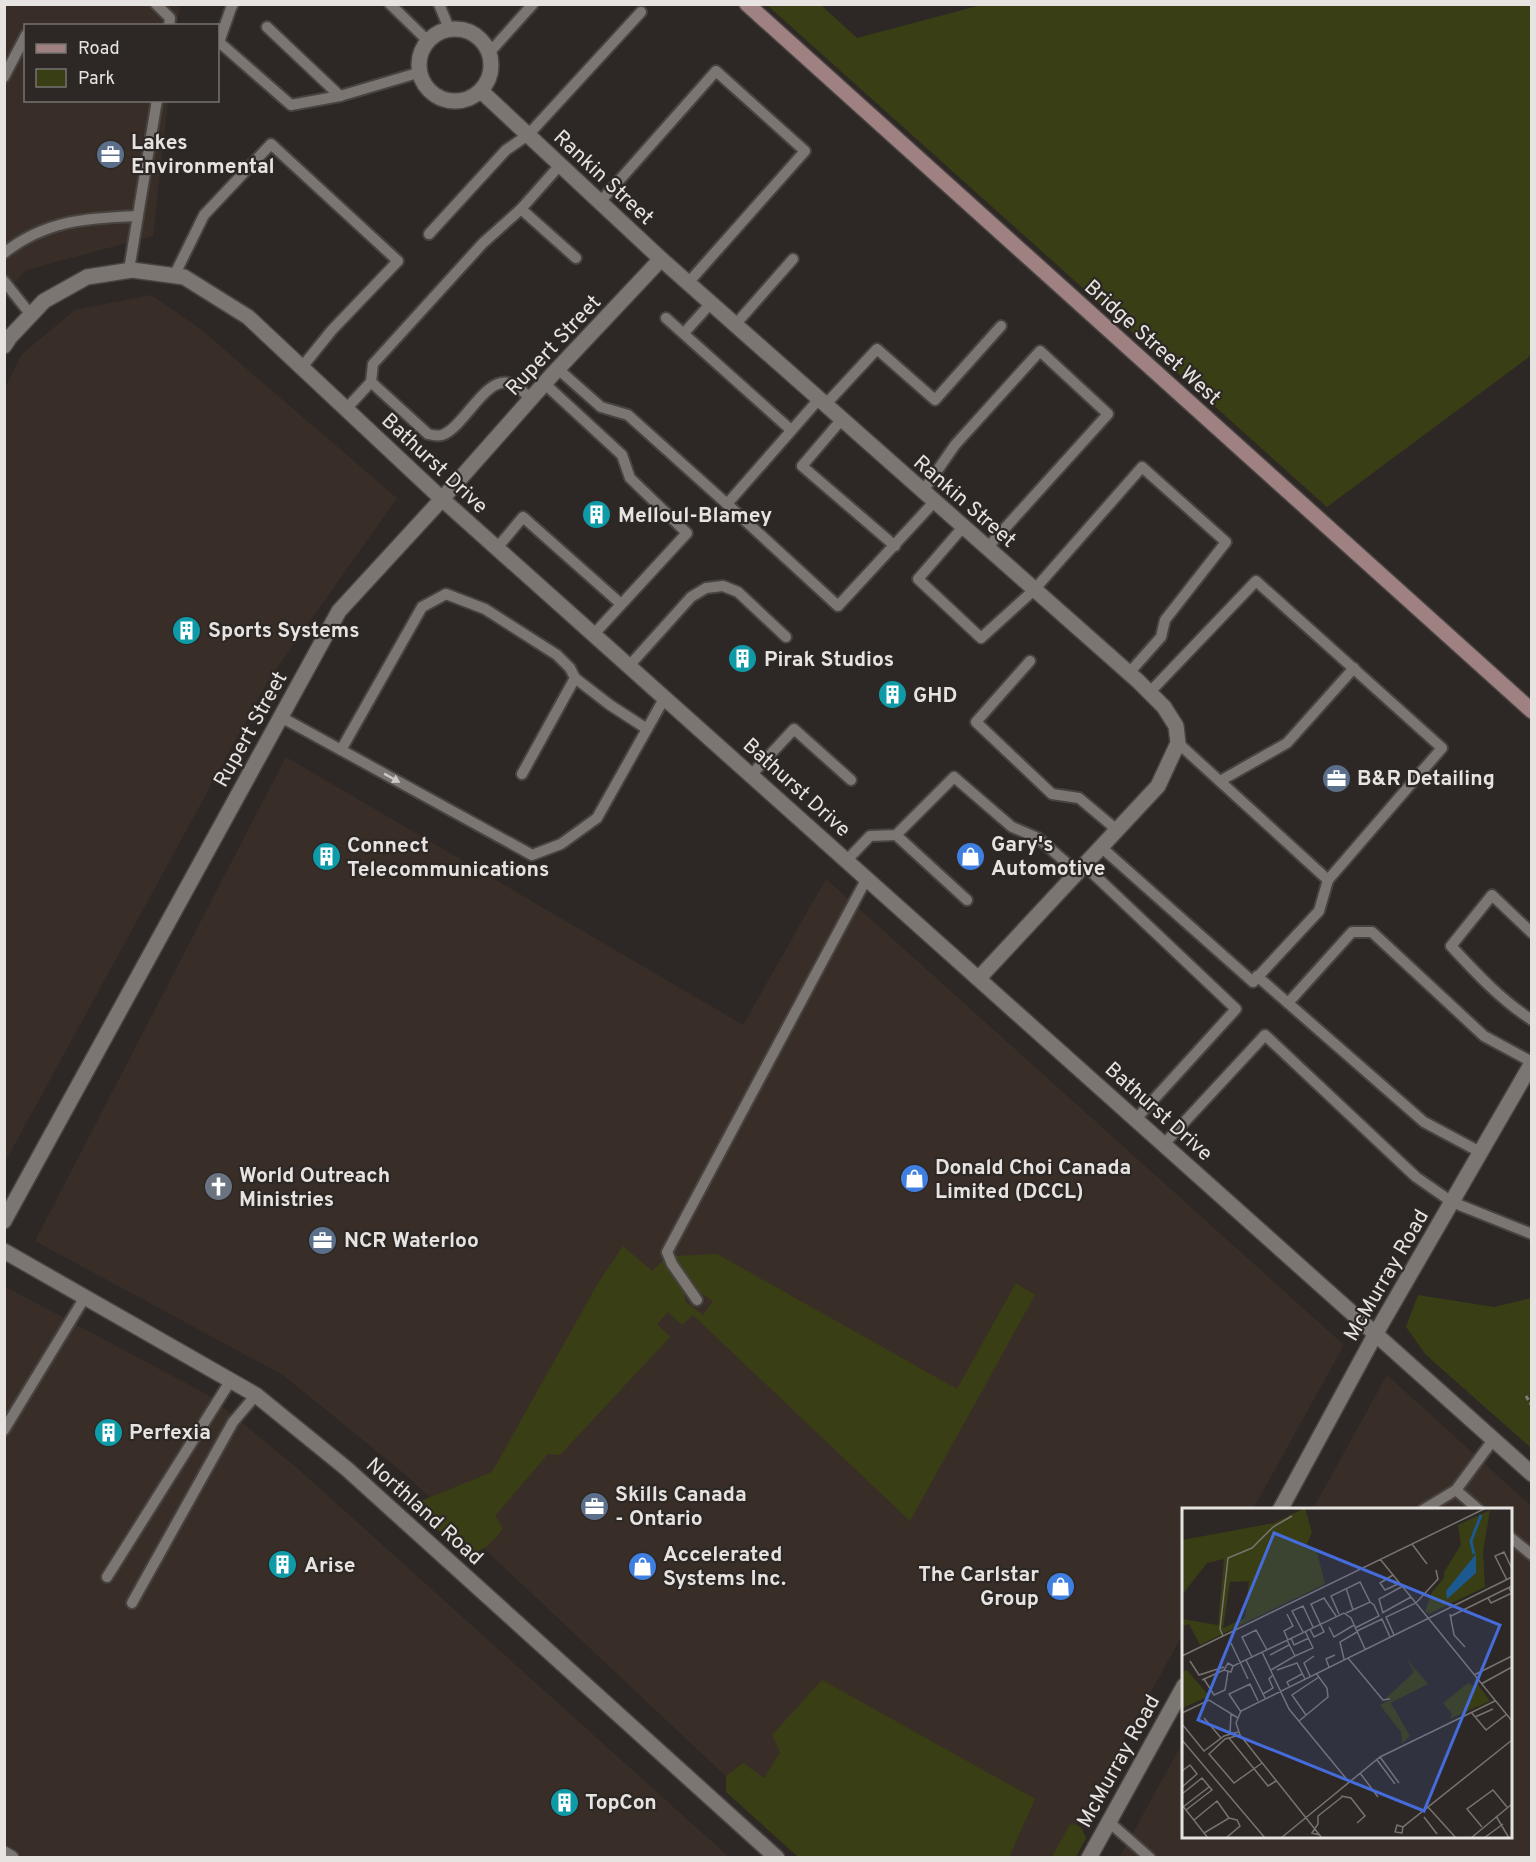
<svg xmlns="http://www.w3.org/2000/svg" width="1536" height="1862" viewBox="0 0 1536 1862" font-family="Overpass,sans-serif">
  <style>
    .built { fill: #392e27 }
    .green { fill: #393e14 }
    .lines { fill: none; stroke-linecap: round; stroke-linejoin: round }
    .lane-casing { stroke: #474341; stroke-width: 14 }
    .street-casing { stroke: #474341; stroke-width: 18 }
    .secondary-casing { stroke: #474341; stroke-width: 18 }
    .path { stroke: #807c7a; stroke-width: 3; stroke-dasharray: 4.5 3; stroke-linecap: butt }
    .lane { stroke: #7c7672; stroke-width: 10 }
    .street { stroke: #7c7672; stroke-width: 15 }
    .secondary { stroke: #9f8182; stroke-width: 15 }
    .oneway { fill: #ccc8c5 }
    .labels { text-anchor: middle; stroke-width: 4.5; stroke-linejoin: round; paint-order: stroke }
    .poi-label { font-size: 21px; font-weight: bold; fill: #e6e3e1; stroke: #2d2825; text-anchor: start }
    .street-label { font-size: 21px; fill: #e6e3e1; stroke: #2d2825 }
    .inset-river { fill: none; stroke: #1b598e; stroke-width: 3 }
    .inset-road { fill: none; stroke: #777370; stroke-width: 1.5 }
    .view { fill: #456cda; fill-opacity: 0.15; stroke: #456cda; stroke-width: 3 }
    .inset-edge { fill: none; stroke: #e6e3e1; stroke-width: 3 }
  </style>
  <rect width="100%" height="100%" fill="#2d2825"/>
  <!-- built -->
  <g class="built">
    <path d="M5,5h175l-3,20 -151,1v74l142,1 -15,135 -127,34 -21,23z"/>
    <path d="M151,295l48,33 198,170 -128,181 -264,483v-774l17,-34 53,-44z"/>
    <path d="M286,757l457,268 83,-146 518,466 -91,164 -69,1 -1,124 -124,223h-239l-70,-58 -344,-324 -123,-100 -248,-134z"/>
    <path d="M4,1286l204,109 88,72 433,390h-724z"/>
    <path d="M1387,1375l144,131v351l-412,1 64,-116 1,94h326v-326l-197,-1z"/>
  </g>
  <!-- green -->
  <g class="green">
    <path d="M767,5h54l36,33 124,-33h550l1,343 -3,9 -202,150z"/>
    <path d="M623,1246l29,25 13,-12 19,34 2,9 17,13 10,-14c-24,-15 -28,-18 -39,-45l43,-2 240,135 59,-106 19,12 -125,226 -217,-206 -11,10 -14,-13 -11,12 13,13 -110,118 -12,-1 -53,62 8,13c-11,13 -20,24 -37,26l-49,-43 6,-12 69,-28 106,-189z"/>
    <path d="M1418,1295l76,12 37,-9v150l-105,-93 -20,-28z"/>
    <path d="M822,1680l213,119 -25,56 3,2h-215l-72,-65v-16l17,-13 21,15 16,-26 -8,-17z"/>
    <path d="M1074,1824l7,3 5,11 -10,19h-24l17,-31z"/>
  </g>
  <g class="lines">
    <defs>
      <g id="lane">
        <path d="M156,4l14,14 -1,8"/>
        <path d="M233,4l-2,4 -12,34 72,63 49,-9 81,-24"/>
        <path d="M390,4l38,37"/>
        <path d="M439,4l11,27"/>
        <path d="M267,27l73,69"/>
        <path d="M489,53l44,-49"/>
        <path d="M4,77l22,-42"/>
        <path d="M600,202l116,-131 89,80 -117,132"/>
        <path d="M521,209l55,49"/>
        <path d="M429,234l77,-84 22,-15 113,-123"/>
        <path d="M4,253c42,-33 83,-35 134,-37"/>
        <path d="M129,270l28,-170"/>
        <path d="M174,276l30,-61 67,-71 127,117 -66,69 -30,37"/>
        <path d="M4,281l27,34"/>
        <path d="M666,318l125,112"/>
        <path d="M735,325l58,-66"/>
        <path d="M684,333l27,-30"/>
        <path d="M558,369l43,38 27,8 99,89 92,-105"/>
        <path d="M371,382l57,52c4,1 10,2 14,1 23,-8 44,-62 70,-51 7,3 14,10 19,15"/>
        <path d="M545,384l77,71 8,23 57,55 -93,101"/>
        <path d="M825,405l52,-56 58,51 66,-74"/>
        <path d="M346,409l25,-27 2,-18 110,-121 38,-34 39,-44"/>
        <path d="M842,419l-40,47 93,80"/>
        <path d="M923,491l32,-46 85,-94 68,63 -121,134"/>
        <path d="M727,504l111,102 97,-105"/>
        <path d="M963,527l-45,52 63,59 53,-48 108,-123 84,75 -61,78 -4,17 -32,36"/>
        <path d="M497,548l26,-31 98,87"/>
        <path d="M1030,661l-54,61 76,72 27,4 38,32"/>
        <path d="M629,666l62,-69 15,-9 17,-2 15,6 48,45"/>
        <path d="M1149,693l107,-112 186,167 -114,132"/>
        <path d="M281,717l251,138 29,-11 36,-26 68,-121"/>
        <path d="M341,750l81,-143 24,-13 39,15 72,46 13,13 5,10 35,27 37,24"/>
        <path d="M522,774l53,-96"/>
        <path d="M751,775l43,-46 57,51"/>
        <path d="M1220,781l67,-38 67,-75"/>
        <path d="M896,835l71,65"/>
        <path d="M1101,847l152,135 66,-71 9,-31 -150,-137"/>
        <path d="M847,860l23,-24 26,-1 58,-58 58,50 26,11 39,34"/>
        <path d="M1084,865l152,144 -100,110"/>
        <path d="M1532,933l-40,-38 -41,51c25,27 50,54 81,74"/>
        <path d="M1257,976l167,146 56,30"/>
        <path d="M1288,1003l64,-71h20l112,104 48,26"/>
        <path d="M1164,1144l101,-109 151,142 36,25 80,32"/>
        <path d="M697,1300l-25,-36 -5,-12 200,-374"/>
        <path d="M4,1430l81,-133"/>
        <path d="M1456,1490l23,20"/>
        <path d="M1423,1510l33,-20 37,-50"/>
        <path d="M1510,1537l22,18"/>
        <path d="M107,1577l124,-197"/>
        <path d="M132,1603l101,-181 23,-27"/>
        <path d="M1109,1822l41,36"/>
      </g>
      <g id="street">
        <circle cx="455" cy="65" r="36"/>
        <path d="M481,91l180,168 477,422 26,26 12,19 2,17 -20,43 -179,192"/>
        <path d="M4,346l6,-9 34,-36 43,-24 45,-7 52,7 64,40 194,182 1090,975"/>
        <path d="M4,1221l335,-610 103,-112 109,-123 110,-117"/>
        <path d="M4,1251l252,144 91,74 430,389"/>
        <path d="M1280,1510l96,-177 156,-270"/>
        <path d="M4,1854l7,4"/>
        <path d="M1089,1858l95,-172"/>
      </g>
      <path id="secondary" d="M747,4l785,707"/>
    </defs>
    <!-- lane casing -->
    <use href="#lane" class="lane-casing"/>
    <!-- street casing -->
    <use href="#street" class="street-casing"/>
    <!-- secondary casing -->
    <use href="#secondary" class="secondary-casing"/>
    <!-- path -->
    <path class="path" d="M1526,1396l6,10"/>
    <!-- lane -->
    <use href="#lane" class="lane"/>
    <!-- street -->
    <use href="#street" class="street"/>
    <!-- secondary -->
    <use href="#secondary" class="secondary"/>
  </g>
  <!-- one-way arrows -->
  <defs><path id="oneway-solid" d="M-6-.8H1V-3.2L6.5 0L1 3.2V.8H-6Z" transform="scale(1.5)"/></defs>
  <use class="oneway" href="#oneway-solid" transform="translate(392 778) rotate(29)"/>
  <!-- icons -->
  <defs>
    <symbol id="office-disc" viewBox="-11 -11 22 22"><circle r="9.5" fill="#5c6f8a" stroke="#2d2825"/><path d="M-6-3h4V-5.5h4V-3h4V5H-6ZM-1-4.5V-3h2v-1.5ZM-6 0V1H6V0Z" fill="#fff"/></symbol>
    <symbol id="building-disc" viewBox="-11 -11 22 22"><circle r="9.5" fill="#0f9aa8" stroke="#2d2825"/><path d="M-4-6H4V6H1V3H-1V6H-4ZM-2.5-4.3h1.7v1.8h-1.7ZM.8-4.3h1.7v1.8H.8ZM-2.5-1h1.7V.8h-1.7ZM.8-1h1.7V.8H.8Z" fill="#fff"/></symbol>
    <symbol id="shop-disc" viewBox="-11 -11 22 22"><circle r="9.5" fill="#3f7fe0" stroke="#2d2825"/><path d="M-5-2.5h2.3a2.7 3.5 0 0 1 5.4 0H5L5.5 6h-11ZM-1.5-2.5h3a1.5 2.3 0 0 0-3 0Z" fill="#fff"/></symbol>
    <symbol id="church-disc" viewBox="-11 -11 22 22"><circle r="9.5" fill="#6b7280" stroke="#2d2825"/><path d="M-1.2-6h2.4v3.5h3.3v2.4h-3.3V6h-2.4V-.1h-3.3v-2.4h3.3Z" fill="#fff"/></symbol>
  </defs>
  <g fill-rule="evenodd">
    <use href="#office-disc" x="94" y="138" width="33" height="33"/>
    <use href="#building-disc" x="580" y="498" width="33" height="33"/>
    <use href="#building-disc" x="170" y="614" width="33" height="33"/>
    <use href="#building-disc" x="726" y="642" width="33" height="33"/>
    <use href="#building-disc" x="876" y="678" width="33" height="33"/>
    <use href="#office-disc" x="1320" y="762" width="33" height="33"/>
    <use href="#shop-disc" x="954" y="840" width="33" height="33"/>
    <use href="#building-disc" x="310" y="840" width="33" height="33"/>
    <use href="#shop-disc" x="898" y="1162" width="33" height="33"/>
    <use href="#church-disc" x="202" y="1170" width="33" height="33"/>
    <use href="#office-disc" x="306" y="1224" width="33" height="33"/>
    <use href="#building-disc" x="92" y="1416" width="33" height="33"/>
    <use href="#office-disc" x="578" y="1490" width="33" height="33"/>
    <use href="#building-disc" x="266" y="1548" width="33" height="33"/>
    <use href="#shop-disc" x="626" y="1550" width="33" height="33"/>
    <use href="#shop-disc" x="1044" y="1570" width="33" height="33"/>
    <use href="#building-disc" x="548" y="1786" width="33" height="33"/>
  </g>
  <g class="labels">
    <!-- poi labels -->
    <g class="poi-label">
      <text x="131" y="149">Lakes<tspan x="131" dy="24">Environmental</tspan></text>
      <text x="618" y="522">Melloul-Blamey</text>
      <text x="208" y="637">Sports Systems</text>
      <text x="764" y="666">Pirak Studios</text>
      <text x="913" y="702">GHD</text>
      <text x="1357" y="785">B&amp;R Detailing</text>
      <text x="991" y="851">Gary's<tspan x="991" dy="24">Automotive</tspan></text>
      <text x="347" y="852">Connect<tspan x="347" dy="24">Telecommunications</tspan></text>
      <text x="935" y="1174">Donald Choi Canada<tspan x="935" dy="24">Limited (DCCL)</tspan></text>
      <text x="239" y="1182">World Outreach<tspan x="239" dy="24">Ministries</tspan></text>
      <text x="344" y="1247">NCR Waterloo</text>
      <text x="129" y="1439">Perfexia</text>
      <text x="615" y="1501">Skills Canada<tspan x="615" dy="24">- Ontario</tspan></text>
      <text x="663" y="1561">Accelerated<tspan x="663" dy="24">Systems Inc.</tspan></text>
      <text x="304" y="1572">Arise</text>
      <text x="1039" y="1581" text-anchor="end">The Carlstar<tspan x="1039" dy="24">Group</tspan></text>
      <text x="585" y="1809">TopCon</text>
    </g>
    <!-- street labels -->
    <g class="street-label">
      <text transform="translate(604 177) rotate(43)" y="7">Rankin Street</text>
      <text transform="translate(1153 342) rotate(42)" y="7">Bridge Street West</text>
      <text transform="translate(553 345) rotate(-47)" y="7">Rupert Street</text>
      <text transform="translate(435 463) rotate(43)" y="7">Bathurst Drive</text>
      <text transform="translate(965 501) rotate(41)" y="7">Rankin Street</text>
      <text transform="translate(250 729) rotate(-61)" y="7">Rupert Street</text>
      <text transform="translate(797 787) rotate(42)" y="7">Bathurst Drive</text>
      <text transform="translate(1159 1111) rotate(42)" y="7">Bathurst Drive</text>
      <text transform="translate(1386 1275) rotate(-60)" y="7">McMurray Road</text>
      <text transform="translate(425 1511) rotate(42)" y="7">Northland Road</text>
      <text transform="translate(1118 1761) rotate(-61)" y="7">McMurray Road</text>
    </g>
  </g>
  <!-- overview -->
  <g transform="translate(1182 1508)">
    <rect width="330" height="330" fill="#2d2825"/>
    <path d="M123,0l7,24 -5,12 10,8 8,32 -125,61 -11,-21 -7,2v-7l36,6 6,-66 -17,4 -25,32v-55l92,-17zM67,73l-4,37 -22,10 7,-46zM308,2l-7,42 2,35 -56,27 -4,-3 7,-19 12,-14v-6l17,-27 -3,-20zM224,150l22,26 -37,19 19,33 -8,8 -1,-12 -21,-27 12,-6 -8,1 30,-28zM5,162l22,26 -27,12v-36zM291,170l17,23 -40,18 2,-5 -9,-11 25,-20 8,4z" fill="#393e14" fill-rule="evenodd"/>
    <path d="M294,46v19l-29,26 -1,-8z" fill="#1b598e"/>
    <path class="inset-river" d="M292,46l-3,-13 10,-26"/>
    <path class="inset-road" d="M230,36l15,20M198,51l132,162M211,67l-13,8 5,7 15,-7M325,72l-12,-24 9,-4 8,17M164,80l7,22M306,90l3,5 21,-10 -3,-5M164,105l24,-11 4,3 5,11 -24,12M200,105l29,-16M201,105l-4,-14 24,-13M105,106l6,12 -9,5 4,9M157,106l-8,-18 29,-14 10,20M268,106l4,21 11,12M269,108l61,-30M147,119l5,10 20,-12M128,121l4,8 10,-5 -13,-28 13,-6 12,18M175,123l25,-12 8,18M121,124l-11,-21 11,-5 10,21M212,127l-8,-18 30,-14 22,-24 -2,-9M41,128l-3,-7 8,-71 24,-10 21,-21 19,-11M109,130l3,7 15,-7M49,135l17,36M80,144l27,57 60,73M88,147l19,-10M0,148l304,-148M113,148l18,-8 -8,-17M70,149l-10,-20 14,-7 11,20M166,150l35,42 7,-1M162,151l-4,-17 17,-10M64,152l19,38M8,153l9,14 25,-8M51,158l-5,-3 -4,7 7,2 2,-6 111,-53 7,5 14,31M147,159l-3,-8 9,-4M89,162l24,-14 -8,-16M95,162l20,-7 8,16M292,167l38,-19M128,168l-6,-13 10,-7M22,171l10,16 11,-5 3,-18M20,172l22,-10M299,176l31,-17M107,178l-2,-4 15,-8M81,186l10,-6 -4,-9 4,-4M59,204l-12,-18 21,-10 8,17M289,204l15,18 21,-16M0,205l27,-13 29,18M124,207l-14,-20 27,-18M293,209l18,-8M22,210l17,20M117,213l29,-24 -1,-9 -11,-15M0,216l22,27 20,-15 14,-4M48,226l1,-20M58,227l-15,4 -16,15 25,29 28,-20M47,230l39,48 8,-5M0,232l83,98M198,249l19,26M195,252l18,24M0,263l8,-6 7,9 -15,13M178,265l18,24M0,286l20,-16 10,12 -26,20M159,288l10,2 14,18 -8,7M0,297l26,33M1,299l26,-20M246,299l28,31M314,308l13,22M242,309l13,17M12,312l23,-19 12,17M221,319l-6,-2 -2,7 7,1 1,-6 109,-87M300,319l-15,-18 26,-19 14,17M22,325l25,-15 8,2 3,6 -14,12M138,327l-8,-2 6,-9v-8l24,-19M99,330l99,-81 115,-56M140,330l-82,-103 -4,-12 5,-12 271,-134M289,330l41,-34M302,330l19,-14"/>
    <path class="view" d="M92,25l226,92 -76,186 -226,-91z"/>
    <rect width="330" height="330" class="inset-edge"/>
  </g>
  <!-- border -->
  <rect width="1536" height="1862" fill="none" stroke="#e6e3e1" stroke-width="12"/>
  <!-- legend -->
  <rect x="24" y="24" width="195" height="78" fill="#2d2825" stroke="#777370" stroke-width="1.5"/>
  <rect x="36" y="44" width="30" height="9" fill="#9f8182" stroke="#777370" stroke-width="1.5"/>
  <text x="78" y="54" font-size="18" fill="#e6e3e1">Road</text>
  <rect x="36" y="69" width="30" height="18" fill="#393e14" stroke="#777370" stroke-width="1.5"/>
  <text x="78" y="84" font-size="18" fill="#e6e3e1">Park</text>
</svg>
